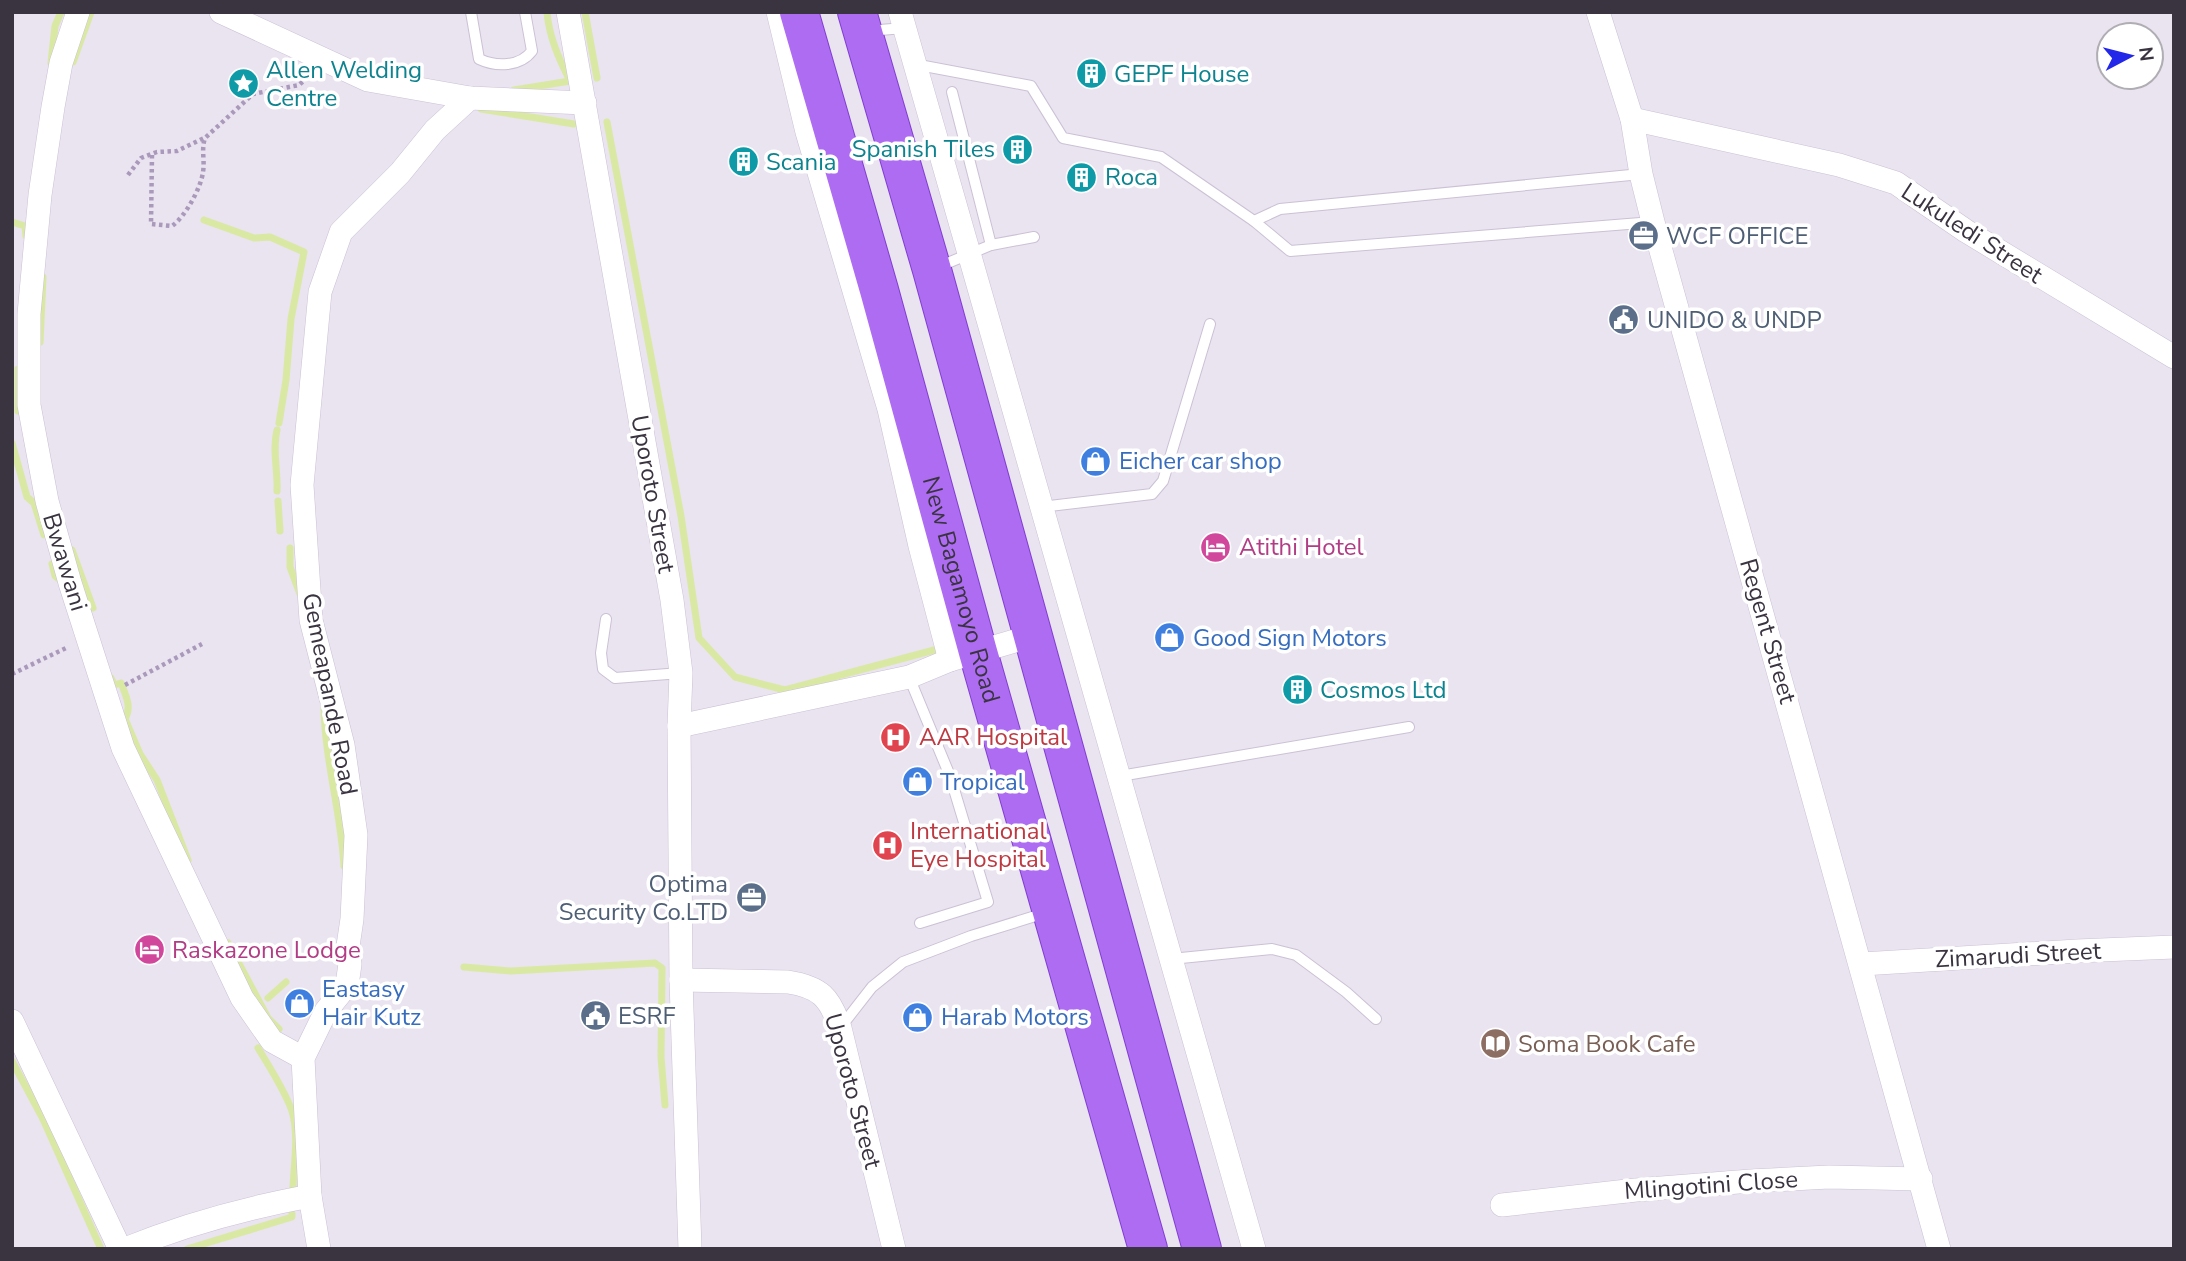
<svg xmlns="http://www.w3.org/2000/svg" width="2186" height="1261" viewBox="0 0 2186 1261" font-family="'Nunito Sans',sans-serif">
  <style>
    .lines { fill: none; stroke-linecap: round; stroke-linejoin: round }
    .stream { stroke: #d9e9a3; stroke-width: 7 }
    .lane-casing { stroke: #cbc1d5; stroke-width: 12 }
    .street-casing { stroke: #cbc1d5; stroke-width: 24 }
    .highway-casing { stroke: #803ed0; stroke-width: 40 }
    .path { stroke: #a999bb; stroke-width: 4.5; stroke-dasharray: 3.5 3.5; stroke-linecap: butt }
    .lane { stroke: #fff; stroke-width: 10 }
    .street { stroke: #fff; stroke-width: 23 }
    .highway { stroke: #ae6cf2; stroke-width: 38 }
    .labels { text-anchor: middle; stroke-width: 7; stroke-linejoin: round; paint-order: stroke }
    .culture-label { font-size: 24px; fill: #0d838f; stroke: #fff; text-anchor: start }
    .street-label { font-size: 24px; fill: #3a3441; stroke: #fff }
    .service-label { font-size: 24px; fill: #4e5e75; stroke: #fff; text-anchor: start }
    .shop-label { font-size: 24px; fill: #366cbe; stroke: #fff; text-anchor: start }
    .hotel-label { font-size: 24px; fill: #b23c85; stroke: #fff; text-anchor: start }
    .health-label { font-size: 24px; fill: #be3a42; stroke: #fff; text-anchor: start }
    .education-label { font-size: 24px; fill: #785e54; stroke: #fff; text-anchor: start }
  </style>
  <rect width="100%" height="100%" fill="#eae3f0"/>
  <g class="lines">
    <!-- stream -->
    <g class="stream">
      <path d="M585,12l12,66"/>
      <path d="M73,62l18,-50"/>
      <path d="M51,63l4,-37 6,-14"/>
      <path d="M364,68l33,3 23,7"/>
      <path d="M514,90l56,-9c-11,-22 -21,-44 -23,-69"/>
      <path d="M481,109l93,15"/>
      <path d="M607,122l74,394 18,122 36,39 50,13 153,-41"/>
      <path d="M204,220l50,18 16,-1 34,15 -13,67 -5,61 -7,43"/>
      <path d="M12,222l13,4 1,10"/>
      <path d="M40,342l3,-65"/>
      <path d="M18,411v-42"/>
      <path d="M12,443l15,54 7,6 10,32"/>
      <path d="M277,491c1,-21 -5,-41 0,-61"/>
      <path d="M278,501l2,30"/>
      <path d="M290,548v19l10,27"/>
      <path d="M72,550l21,58"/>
      <path d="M52,564l3,12 9,7"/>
      <path d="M111,678l3,7 7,-2c5,13 11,24 4,36l15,35 17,26 31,80"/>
      <path d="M324,708c1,53 17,104 20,158"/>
      <path d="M228,943l40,75 11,11"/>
      <path d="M464,967l47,4 144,-8 7,5 -1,89 4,48"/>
      <path d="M268,998l18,-16"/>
      <path d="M258,1048c12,20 26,41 34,63 7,23 2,53 1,77"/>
      <path d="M12,1061l31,58 58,130"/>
      <path d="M187,1249l105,-32v-3"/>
    </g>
    <defs>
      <g id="lane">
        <path d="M471,12l8,47c17,8 41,8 53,-8l-7,-39"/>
        <path d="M868,31l36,-3 1,3"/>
        <path d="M918,62l1,3 112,21 32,52 98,19 93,64 36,30 363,-29"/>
        <path d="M952,92l39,153"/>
        <path d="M1254,221l26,-12 361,-35"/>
        <path d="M938,267l53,-22 43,-8"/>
        <path d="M1041,507l111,-13 11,-13 47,-157"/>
        <path d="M606,619l-5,34 2,16 12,9 66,-5"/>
        <path d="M909,677l41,99 38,126 -68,21"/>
        <path d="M1120,776l289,-49"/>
        <path d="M1171,959l101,-10 24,6 50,37 30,27"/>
        <path d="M840,1028l32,-41 31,-25 68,-26 74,-23"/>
      </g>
      <g id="street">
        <path d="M78,12l-17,51 -8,44 -13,88 -11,119v91l18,96 23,82 53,165 119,250 30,43 31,17"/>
        <path d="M221,12l147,68 102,18 115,5"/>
        <path d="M568,12l104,588 9,73 -2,53 2,254 9,269"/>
        <path d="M778,12l29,120 82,277 31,137 30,114"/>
        <path d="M900,12l354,1237"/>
        <path d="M1598,12l34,107 9,55 12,48 286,1027"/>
        <path d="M1632,119l207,46 57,18 70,48 208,126"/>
        <path d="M679,726l230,-49 41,-17 82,-24"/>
        <path d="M1862,964l215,-13 97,-4"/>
        <path d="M681,980l107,2c32,5 42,15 52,46l54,221"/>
        <path d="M12,1021l108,228"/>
        <path d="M1502,1205l134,-15 115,-9 78,-4 92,2"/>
        <path d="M125,1249c61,-25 121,-41 185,-53"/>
        <path d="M319,1249l-9,-53 -7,-138 23,-47 21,-26 3,-21 -2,-18 4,-27 4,-84 -13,-90 -32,-125 -9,-135 18,-193 21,-60 59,-59 35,-43 35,-32"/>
      </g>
      <g id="highway">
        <path id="s1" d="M799,12l80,278 99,362 170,597"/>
        <path d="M857,12l75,258 270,979"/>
      </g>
    </defs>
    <!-- lane casing -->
    <use href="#lane" class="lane-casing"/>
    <!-- street casing -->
    <use href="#street" class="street-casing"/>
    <!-- highway casing -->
    <use href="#highway" class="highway-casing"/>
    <!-- path -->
    <g class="path">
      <path d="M152,155l-1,69 21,2c13,-9 29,-38 31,-54 2,-12 -2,-22 2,-34l48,-44 46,-9 11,-10"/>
      <path d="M128,175l13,-17 16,-6 20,-1 27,-13"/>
      <path d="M12,674l56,-27"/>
      <path d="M125,685l77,-41"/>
    </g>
    <!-- lane -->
    <use href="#lane" class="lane"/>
    <!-- street -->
    <use href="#street" class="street"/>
    <!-- highway -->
    <use href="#highway" class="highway"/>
  </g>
  <!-- icons -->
  <defs>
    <symbol id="building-disc" viewBox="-11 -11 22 22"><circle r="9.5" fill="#0f9aa8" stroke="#fff"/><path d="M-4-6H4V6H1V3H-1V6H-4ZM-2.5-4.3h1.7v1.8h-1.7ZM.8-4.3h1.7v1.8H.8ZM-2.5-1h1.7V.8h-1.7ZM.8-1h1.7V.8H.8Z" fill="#fff"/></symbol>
    <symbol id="sight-disc" viewBox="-11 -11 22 22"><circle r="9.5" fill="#0f9aa8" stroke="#fff"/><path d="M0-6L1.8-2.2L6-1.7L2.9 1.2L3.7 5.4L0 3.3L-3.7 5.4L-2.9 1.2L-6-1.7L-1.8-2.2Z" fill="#fff"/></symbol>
    <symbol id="office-disc" viewBox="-11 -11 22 22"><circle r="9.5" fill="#5c6f8a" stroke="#fff"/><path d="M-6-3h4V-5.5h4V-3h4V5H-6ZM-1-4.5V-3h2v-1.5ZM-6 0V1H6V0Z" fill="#fff"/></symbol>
    <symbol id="civic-disc" viewBox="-11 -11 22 22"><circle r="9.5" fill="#5c6f8a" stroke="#fff"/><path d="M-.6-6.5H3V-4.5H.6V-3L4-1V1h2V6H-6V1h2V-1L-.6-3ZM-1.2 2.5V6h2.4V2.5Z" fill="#fff"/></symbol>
    <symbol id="shop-disc" viewBox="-11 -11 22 22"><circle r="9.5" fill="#3f7fe0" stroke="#fff"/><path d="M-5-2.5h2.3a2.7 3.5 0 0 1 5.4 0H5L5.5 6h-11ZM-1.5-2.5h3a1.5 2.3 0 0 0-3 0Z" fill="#fff"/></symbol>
    <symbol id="hotel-disc" viewBox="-11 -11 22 22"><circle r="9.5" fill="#d1479c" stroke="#fff"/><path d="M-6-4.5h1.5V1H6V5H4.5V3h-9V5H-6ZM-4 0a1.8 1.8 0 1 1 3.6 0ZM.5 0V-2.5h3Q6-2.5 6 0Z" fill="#fff"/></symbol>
    <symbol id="hospital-disc" viewBox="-11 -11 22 22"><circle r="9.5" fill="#e0444e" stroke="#fff"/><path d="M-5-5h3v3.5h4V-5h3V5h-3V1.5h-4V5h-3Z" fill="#fff"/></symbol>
    <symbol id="library-disc" viewBox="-11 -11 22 22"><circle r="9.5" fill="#8d6e63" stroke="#fff"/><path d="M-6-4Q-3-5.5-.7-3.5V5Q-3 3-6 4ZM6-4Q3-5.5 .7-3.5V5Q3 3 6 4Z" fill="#fff"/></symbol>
  </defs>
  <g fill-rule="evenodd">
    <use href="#building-disc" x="1074" y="56" width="35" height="35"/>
    <use href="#sight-disc" x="226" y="66" width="35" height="35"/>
    <use href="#building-disc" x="1000" y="132" width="35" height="35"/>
    <use href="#building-disc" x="726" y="144" width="35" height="35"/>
    <use href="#building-disc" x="1064" y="160" width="35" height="35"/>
    <use href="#office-disc" x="1626" y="218" width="35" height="35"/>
    <use href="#civic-disc" x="1606" y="302" width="35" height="35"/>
    <use href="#shop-disc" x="1078" y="444" width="35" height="35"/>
    <use href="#hotel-disc" x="1198" y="530" width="35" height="35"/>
    <use href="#shop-disc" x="1152" y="620" width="35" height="35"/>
    <use href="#building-disc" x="1280" y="672" width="35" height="35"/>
    <use href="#hospital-disc" x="878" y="720" width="35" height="35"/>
    <use href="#shop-disc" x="900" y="764" width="35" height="35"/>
    <use href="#hospital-disc" x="870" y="828" width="35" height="35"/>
    <use href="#office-disc" x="734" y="880" width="35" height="35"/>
    <use href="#hotel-disc" x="132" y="932" width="35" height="35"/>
    <use href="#shop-disc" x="282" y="986" width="35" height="35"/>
    <use href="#civic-disc" x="578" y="998" width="35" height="35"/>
    <use href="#shop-disc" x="900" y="1000" width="35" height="35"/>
    <use href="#library-disc" x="1478" y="1026" width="35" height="35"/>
  </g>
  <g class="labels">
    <!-- culture labels -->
    <g class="culture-label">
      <text x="266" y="78">Allen Welding<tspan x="266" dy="28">Centre</tspan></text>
      <text x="1114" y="82">GEPF House</text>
      <text x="995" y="157" text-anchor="end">Spanish Tiles</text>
      <text x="766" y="170">Scania</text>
      <text x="1105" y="185">Roca</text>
      <text x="1320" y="698">Cosmos Ltd</text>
    </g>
    <!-- street labels -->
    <g class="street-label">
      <text transform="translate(1972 233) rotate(33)" y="8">Lukuledi Street</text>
      <text transform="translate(653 494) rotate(80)" y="8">Uporoto Street</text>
      <text transform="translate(65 562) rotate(73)" y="8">Bwawani</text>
      <text dy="8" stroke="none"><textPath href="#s1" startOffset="600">New Bagamoyo Road</textPath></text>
      <text transform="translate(1768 631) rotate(74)" y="8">Regent Street</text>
      <text transform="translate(330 694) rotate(79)" y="8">Gemeapande Road</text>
      <text transform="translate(2018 955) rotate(-3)" y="8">Zimarudi Street</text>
      <text transform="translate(853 1091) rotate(75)" y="8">Uporoto Street</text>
      <text transform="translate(1711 1185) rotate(-4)" y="8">Mlingotini Close</text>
    </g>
    <!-- service labels -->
    <g class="service-label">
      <text x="1666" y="244">WCF OFFICE</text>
      <text x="1647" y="328">UNIDO &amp; UNDP</text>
      <text x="728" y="892" text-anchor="end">Optima<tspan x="728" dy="28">Security Co.LTD</tspan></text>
      <text x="618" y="1024">ESRF</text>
    </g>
    <!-- shop labels -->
    <g class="shop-label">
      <text x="1119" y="469">Eicher car shop</text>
      <text x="1193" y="646">Good Sign Motors</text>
      <text x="940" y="790">Tropical</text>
      <text x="322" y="997">Eastasy<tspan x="322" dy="28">Hair Kutz</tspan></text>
      <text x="941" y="1025">Harab Motors</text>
    </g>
    <!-- hotel labels -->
    <g class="hotel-label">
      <text x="1239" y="555">Atithi Hotel</text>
      <text x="172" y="958">Raskazone Lodge</text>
    </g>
    <!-- health labels -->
    <g class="health-label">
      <text x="919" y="745">AAR Hospital</text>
      <text x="910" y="839">International<tspan x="910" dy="28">Eye Hospital</tspan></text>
    </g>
    <!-- education labels -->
    <g class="education-label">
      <text x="1518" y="1052">Soma Book Cafe</text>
    </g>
  </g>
  <!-- border -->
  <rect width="2186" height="1261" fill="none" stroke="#3a3441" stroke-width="28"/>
  <!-- north arrow -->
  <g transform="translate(2130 56) rotate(83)"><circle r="33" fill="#ffffff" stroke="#b0aeb3" stroke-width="2"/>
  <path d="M0-5L12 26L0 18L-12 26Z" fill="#2227e8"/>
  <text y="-10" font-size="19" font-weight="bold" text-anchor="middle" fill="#3a3441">N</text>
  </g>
</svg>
